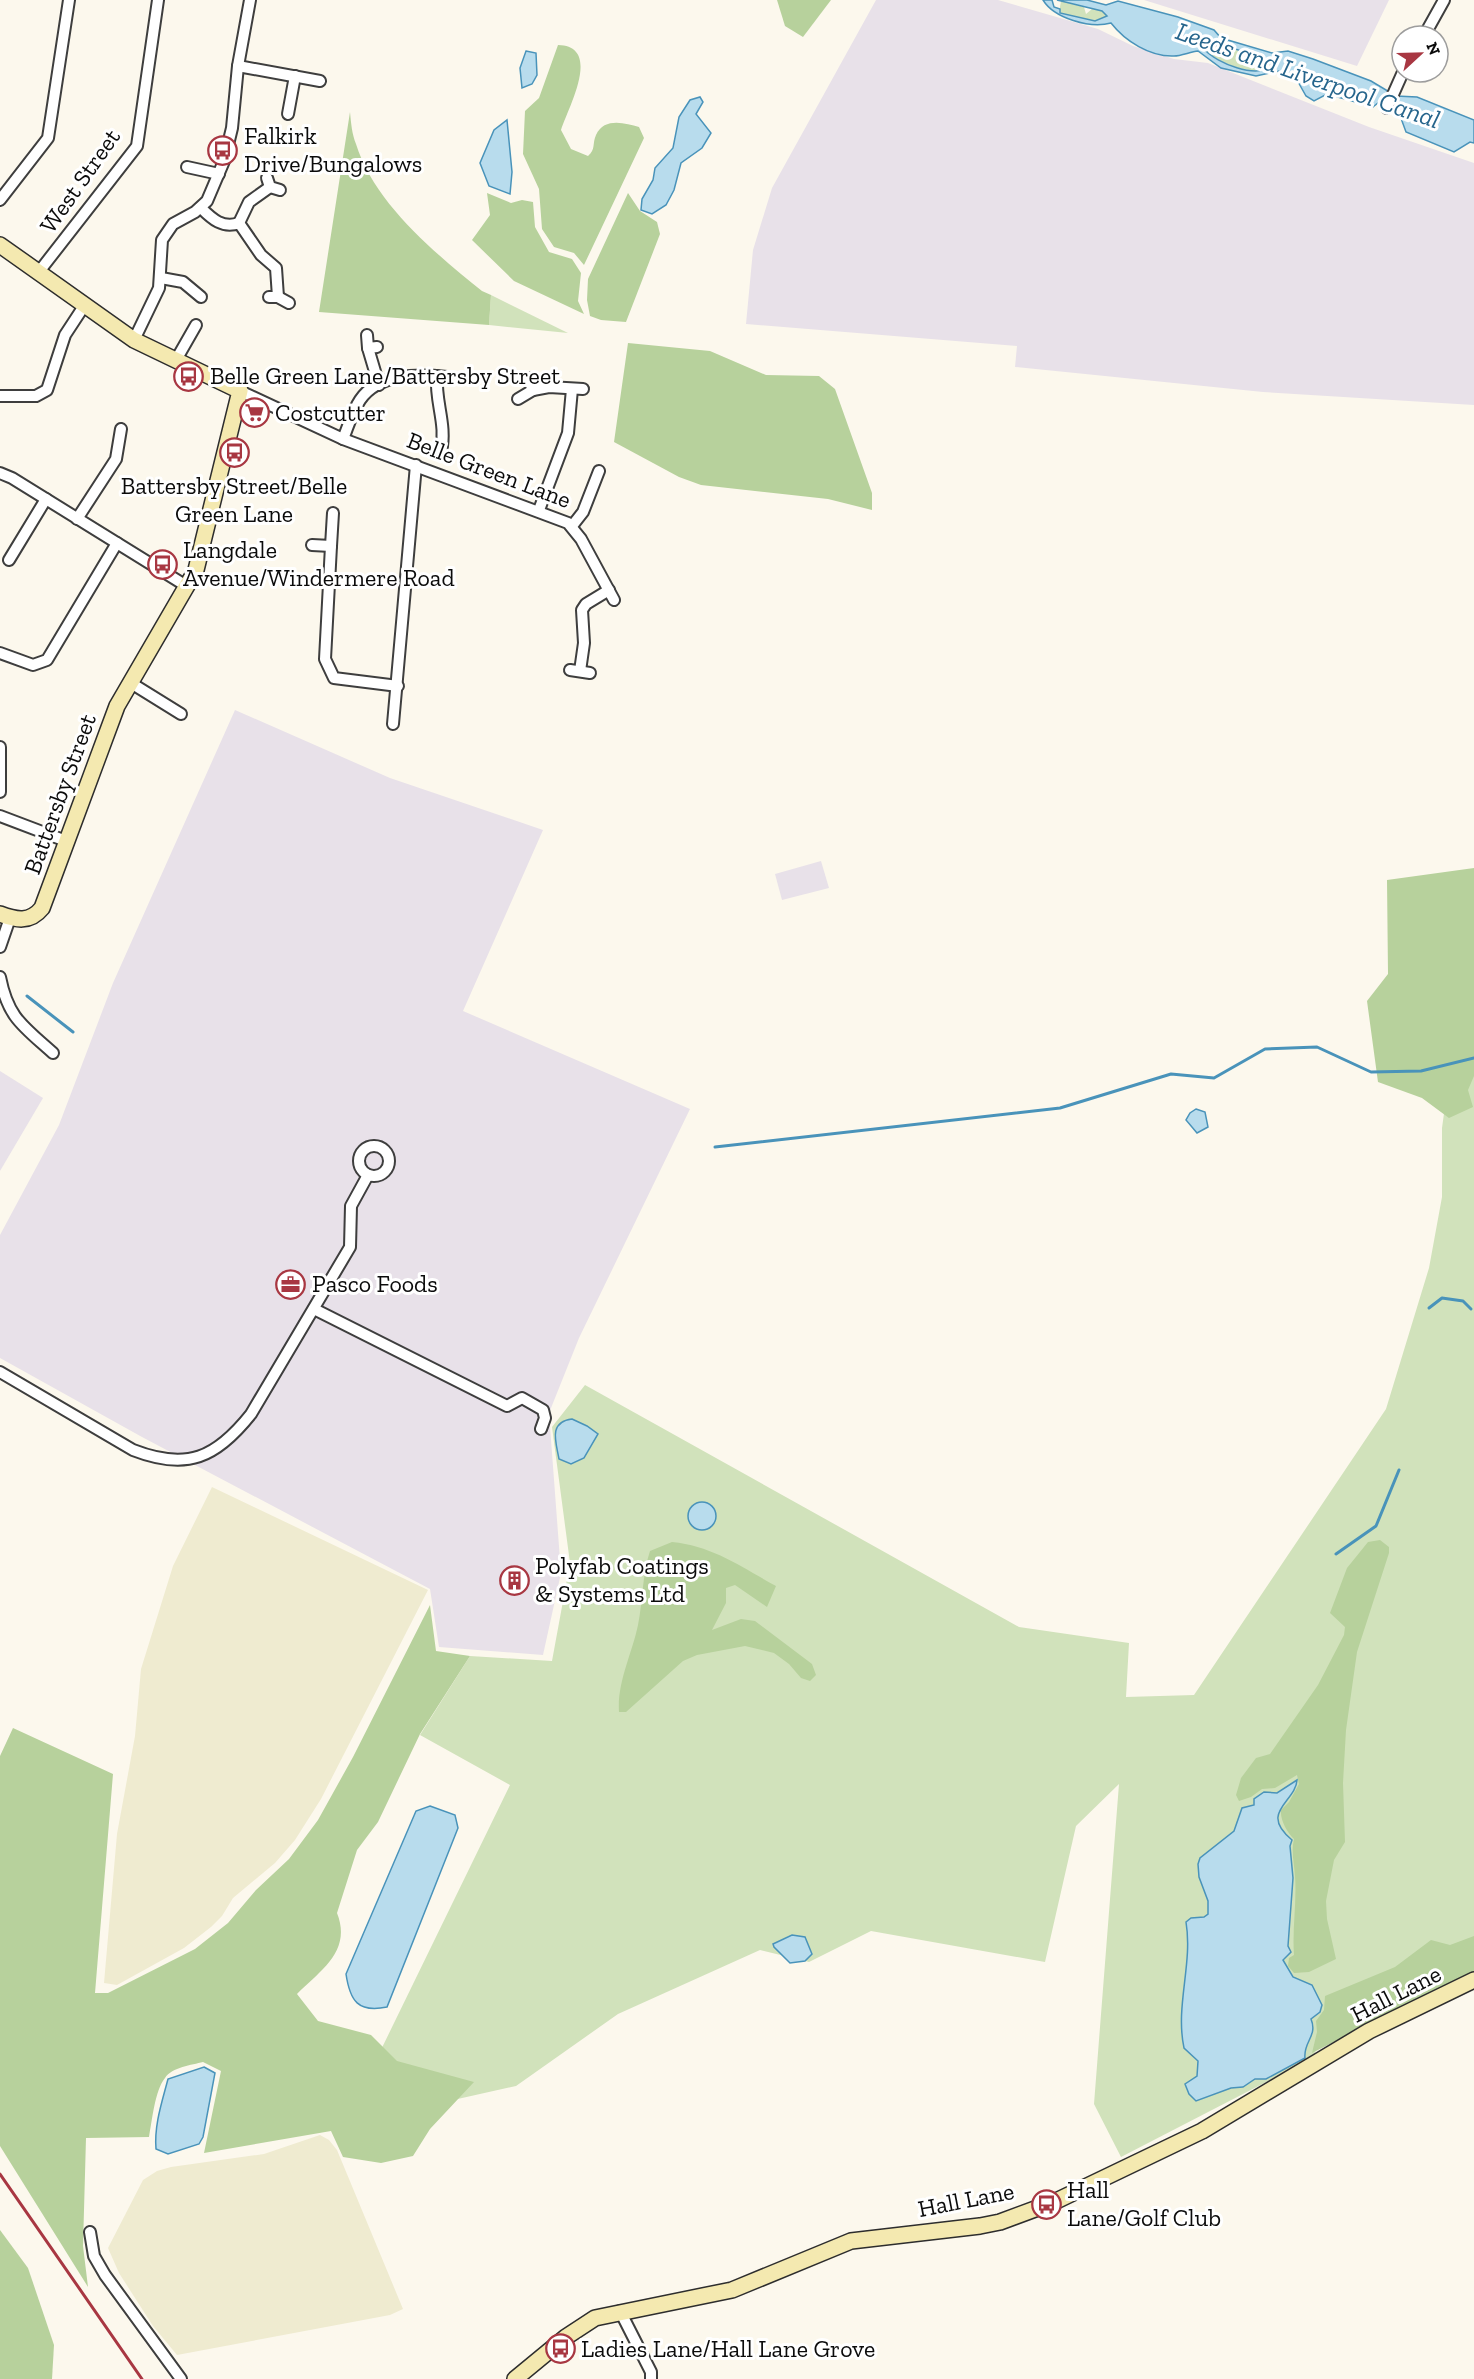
<svg xmlns="http://www.w3.org/2000/svg" width="1474" height="2379" viewBox="0 0 1474 2379" font-family="'Zilla Slab',serif">
  <style>
    .industrial { fill: #e8e1e9 }
    .farmland { fill: #efebd0 }
    .green { fill: #d1e2bb }
    .forest { fill: #b7d19c }
    .water { fill: #b8dced; stroke: #4993ba; stroke-width: 1.5; fill-rule: evenodd }
    .lines { fill: none; stroke-linecap: round; stroke-linejoin: round }
    .stream { stroke: #4993ba; stroke-width: 3 }
    .street-casing { stroke: #3e3e3e; stroke-width: 14 }
    .secondary-casing { stroke: #2d2d2d; stroke-width: 18 }
    .street { stroke: #fff; stroke-width: 10 }
    .secondary { stroke: #f4e9b0; stroke-width: 15 }
    .rail { stroke: #a83742; stroke-width: 3 }
    .labels { text-anchor: middle; stroke-width: 6; stroke-linejoin: round; paint-order: stroke }
    .poi-label { font-size: 24px; fill: #0b0b0b; stroke: #fff; text-anchor: start }
    .street-label { font-size: 24px; fill: #0b0b0b; stroke: #fff }
    .water-label { font-size: 26px; font-style: italic; fill: #26658c; stroke: #fff }
  </style>
  <rect width="100%" height="100%" fill="#fcf8ed"/>
  <!-- industrial -->
  <g class="industrial">
    <path d="M876,0h122l100,29 35,17 41,13 34,4 161,64 105,36v242l-211,-13 -248,-25 2,-21 -271,-22 7,-74 19,-62z"/>
    <path d="M1144,0h245l-32,66z"/>
    <path d="M235,710l155,68 153,52 -80,181 227,98 -111,229 -30,75 12,160 -18,82 -104,-8 -9,-58 -288,-152 -142,-79v-123l59,-110 54,-142z"/>
    <path d="M821,861l8,27 -47,12 -7,-26z"/>
    <path d="M0,1071l43,27 -43,73z"/>
  </g>
  <!-- farmland -->
  <g class="farmland">
    <path d="M212,1487l216,103 -107,209 -26,41 -20,23 -42,35 -11,18 -11,11 -27,21 -67,37 -13,-2 13,-149 18,-98 6,-67 32,-103z"/>
    <path d="M320,2135l9,5 8,10 66,159 -13,6 -213,40 -24,-29 -34,-53 -11,-25 35,-68 14,-9 14,-4 93,-13z"/>
  </g>
  <!-- green -->
  <g class="green">
    <path d="M1061,1l23,6 2,7 6,-5 11,2 4,6 -13,4 -35,-8z"/>
    <path d="M1220,44l5,9 3,1 2,-6 22,7 2,7 5,-5 10,3 2,6c-16,13 -54,-4 -67,-17z"/>
    <path d="M491,295l77,38 -79,-8z"/>
    <path d="M1474,1016v950l-146,64 -17,29 -190,98 -27,-53 25,-320 -43,42 -31,136 -174,-31 -62,31 -49,-12 -142,64 -102,72 -94,21 -46,-47 134,-275 -90,-50 50,-79 82,5 18,-98 -18,-136 33,-42 434,242 110,16 -3,54 68,-2 192,-286 43,-141 13,-71v-69l10,-73z"/>
  </g>
  <!-- forest -->
  <g class="forest">
    <path d="M777,0h54l-28,37 -18,-11z"/>
    <path d="M558,45c45,1 10,63 3,85l10,19 17,7c8,-7 4,-12 8,-21 8,-18 29,-12 43,-8l5,11 -60,127 -10,-12 -20,-6 -12,-18 -3,-40 -16,-35 2,-43 14,-13z"/>
    <path d="M350,112c1,11 2,22 6,32 18,59 80,110 126,147l9,4 -2,30 -170,-13z"/>
    <path d="M487,193l24,10 11,-3 11,2 2,25 14,25 23,7 9,14 -3,28 6,13 -70,-33 -42,-41 18,-25z"/>
    <path d="M628,193l12,18 17,11 3,12 -34,88 -25,-2 -11,-4 -3,-16 1,-21z"/>
    <path d="M628,343l82,8 56,24 53,1 16,13 37,104v17l-44,-11 -127,-14 -22,-8 -65,-35z"/>
    <path d="M1474,868v208l-6,14 5,17 -24,11 -27,-20 -44,-16 -11,-81 21,-27 -1,-94z"/>
    <path d="M1380,1540l9,7v6l-32,99 -11,78 -3,53 2,59 -11,18 -8,41 1,18 9,40 -27,13 -15,1 -6,-7 1,-8 5,-3c-2,-26 3,-53 1,-79 -1,-14 -4,-24 -1,-37 -7,-7 -14,-19 -13,-29l8,-8 10,-18 -2,-9 -22,13 -13,1 -11,8 -12,4 -3,-6 5,-17 15,-20 14,-4 48,-69 26,-50 1,-8 -15,-14 17,-45 21,-26z"/>
    <path d="M672,1542c41,4 69,25 104,44l-9,21 -32,-22 -9,3v15l-14,27 29,-11 14,2 57,43 4,11 -6,6 -9,-3 -12,-14 -15,-11 -29,-7 -48,9 -14,6 -57,51h-7c-2,-30 13,-58 19,-87 5,-24 4,-50 12,-74z"/>
    <path d="M430,1605l6,46 34,5 -50,78 -42,88 -21,28 -20,63c15,38 -16,57 -40,81l21,27 53,14 26,26 77,21 -44,47 -17,27 -32,7 -38,-6 -12,-26 -127,22 17,-82 -18,-9c-11,3 -31,5 -38,16 -10,12 -13,43 -16,59l-63,1 -3,108 5,41 -88,-141v-390l13,-28 100,46 -18,219h13l87,-44 33,-26 28,-33 33,-31 29,-39 35,-63z"/>
    <path d="M1474,1936v35l-162,82 5,-21 -1,-11 8,-11 1,-14 70,-29 36,-27 19,5z"/>
    <path d="M0,2230l28,38 26,77 -2,34h-52z"/>
  </g>
  <!-- water -->
  <g class="water">
    <path d="M1043,0h9l2,7 6,2v4l35,8 12,-5 -5,-5 -45,-11h30l19,5 12,-4 60,16 36,13 7,8 51,15 16,-2 25,8 58,22 25,15 21,1 57,23v23l-4,-1 -16,10 -48,-20 -8,-22 -19,-8 -6,5 -46,-13 -13,7 -8,-5 -9,-16 -18,-9 -23,5 -35,-8 -23,-17c-8,1 -17,5 -24,5 -24,1 -49,-15 -63,-33 -21,6 -57,-5 -68,-23zM1220,44l49,16 2,6c-15,13 -54,-3 -66,-16z"/>
    <path d="M526,51l10,2 1,22 -5,9 -10,4 -2,-20z"/>
    <path d="M700,97l3,5 -7,12 15,19 -9,15 -21,15 -7,27 -8,15 -14,9 -11,-4 1,-11 11,-19 2,-12 18,-20 6,-31 11,-17z"/>
    <path d="M507,120l5,52 -2,22 -21,-8 -9,-23 14,-33z"/>
    <path d="M1196,1109l9,3 3,15 -11,6 -11,-13 4,-7z"/>
    <path d="M572,1419l15,7 11,8 -14,24 -13,6 -12,-5c-3,-17 -11,-37 13,-40z"/>
    <circle cx="702" cy="1516" r="14"/>
    <path d="M1297,1780c-1,22 -39,32 -5,60l-2,6 3,32 -5,68 3,6 -8,8 10,17 19,8 10,20 -2,7 -9,7c7,17 -8,23 -6,39l-39,21h-11l-12,8 -12,1 -35,13 -7,-7 -4,-10 12,-8 1,-15 -14,-13c-9,-42 9,-84 2,-126l5,-4 13,-1 4,-3v-13l-9,-24 -1,-13 2,-6 34,-27 8,-23 12,-3v-6l10,-7 13,1z"/>
    <path d="M430,1806l25,9 3,13 -71,179c-29,6 -37,-6 -41,-33l70,-163z"/>
    <path d="M792,1935l13,2 7,17 -7,7 -15,2 -16,-16 -1,-3z"/>
    <path d="M204,2067l11,6 -12,64 -4,7 -31,10 -12,-5c-2,-24 6,-47 12,-70z"/>
  </g>
  <g class="lines">
    <!-- stream -->
    <g class="stream">
      <path d="M27,996l46,36"/>
      <path d="M715,1147l345,-39 111,-34 43,4 51,-29 52,-2 54,25 50,-1 53,-13"/>
      <path d="M1429,1308l13,-10 21,3 8,8"/>
      <path d="M1336,1554l40,-28 23,-56"/>
    </g>
    <defs>
      <g id="street">
        <path d="M1424,36l20,-36"/>
        <path d="M238,66l82,15"/>
        <path d="M1387,108l16,-36"/>
        <path d="M288,114l7,-38"/>
        <path d="M187,167l32,7"/>
        <path d="M267,178l3,9 10,3"/>
        <path d="M0,200l48,-62 21,-138"/>
        <path d="M201,208c11,11 22,21 38,15l22,32 15,13 2,29"/>
        <path d="M239,223l10,-21 21,-15"/>
        <path d="M38,273l99,-127 21,-146"/>
        <path d="M161,278l22,4 18,15"/>
        <path d="M269,297h9l11,6"/>
        <path d="M367,335l1,13 9,-1"/>
        <path d="M134,340l25,-52 3,-48 11,-16 22,-12 12,-11 17,-40 8,-33 6,-62 12,-66"/>
        <path d="M368,348l11,37"/>
        <path d="M176,360l20,-35"/>
        <path d="M437,376c-2,27 10,48 4,76"/>
        <path d="M533,390l16,-3 34,2"/>
        <path d="M240,391l103,48 225,84 13,16 33,61"/>
        <path d="M0,396h36l11,-6 18,-55 19,-29"/>
        <path d="M518,399l15,-9 -5,-12"/>
        <path d="M343,439c5,-12 9,-27 17,-39 18,-27 58,-26 87,-23"/>
        <path d="M0,473l12,5 176,109"/>
        <path d="M539,510l29,-77 4,-44"/>
        <path d="M77,519l39,-60 5,-30"/>
        <path d="M572,526l11,-14 16,-41"/>
        <path d="M312,545l19,1 2,-33"/>
        <path d="M331,546l-6,113 9,19 64,8"/>
        <path d="M9,560l37,-61"/>
        <path d="M0,653l33,12 14,-5 70,-117"/>
        <path d="M570,670l20,3"/>
        <path d="M580,671l4,-28 -2,-33 4,-6 23,-14"/>
        <path d="M131,683l50,31"/>
        <path d="M393,724l23,-259"/>
        <path d="M0,747v45"/>
        <path d="M0,816l66,25"/>
        <path d="M0,947l10,-29"/>
        <path d="M0,977c8,41 23,49 53,76"/>
        <circle cx="374" cy="1161" r="15"/>
        <path d="M314,1309l193,97 15,-8 21,12 2,8 -4,11"/>
        <path d="M0,1372l133,78c54,21 83,8 118,-36l99,-167 1,-41 17,-31"/>
        <path d="M90,2232l4,24 11,19 76,104"/>
        <path d="M620,2311l31,61v7"/>
      </g>
      <g id="secondary">
        <path d="M0,245l134,95 106,51 -44,179 -79,136 -75,202c-12,15 -26,12 -42,6"/>
        <path d="M515,2379l51,-42 29,-19 137,-28 119,-49 129,-15 20,-4 54,-20 148,-71 167,-100 105,-51"/>
      </g>
    </defs>
    <!-- street casing -->
    <use href="#street" class="street-casing"/>
    <!-- secondary casing -->
    <use href="#secondary" class="secondary-casing"/>
    <!-- street -->
    <use href="#street" class="street"/>
    <!-- secondary -->
    <use href="#secondary" class="secondary"/>
    <!-- rail -->
    <path class="rail" d="M0,2174l142,205"/>
  </g>
  <!-- icons -->
  <defs>
    <symbol id="bus-ring" viewBox="-11 -11 22 22"><circle r="9.5" fill="#fff" stroke="#a83742" stroke-width="1.5"/><path d="M-5-6H5V4H4V6H2V4H-2V6H-4V4H-5ZM-3.5-4V0h7V-4ZM-3.5 1.2v1.5H-2V1.2ZM2 1.2v1.5H3.5V1.2Z" fill="#a83742"/></symbol>
    <symbol id="supermarket-ring" viewBox="-11 -11 22 22"><circle r="9.5" fill="#fff" stroke="#a83742" stroke-width="1.5"/><path d="M-6-5.5h2.5l.6 2H6L4.5 2H-2.5L-4.4-4H-6ZM-1.5 3.2a1.3 1.3 0 1 0 .1 0ZM3 3.2a1.3 1.3 0 1 0 .1 0Z" fill="#a83742"/></symbol>
    <symbol id="office-ring" viewBox="-11 -11 22 22"><circle r="9.5" fill="#fff" stroke="#a83742" stroke-width="1.5"/><path d="M-6-3h4V-5.5h4V-3h4V5H-6ZM-1-4.5V-3h2v-1.5ZM-6 0V1H6V0Z" fill="#a83742"/></symbol>
    <symbol id="building-ring" viewBox="-11 -11 22 22"><circle r="9.5" fill="#fff" stroke="#a83742" stroke-width="1.5"/><path d="M-4-6H4V6H1V3H-1V6H-4ZM-2.5-4.3h1.7v1.8h-1.7ZM.8-4.3h1.7v1.8H.8ZM-2.5-1h1.7V.8h-1.7ZM.8-1h1.7V.8H.8Z" fill="#a83742"/></symbol>
  </defs>
  <g fill-rule="evenodd">
    <use href="#bus-ring" x="206" y="134" width="33" height="33"/>
    <use href="#bus-ring" x="172" y="360" width="33" height="33"/>
    <use href="#supermarket-ring" x="238" y="396" width="33" height="33"/>
    <use href="#bus-ring" x="218" y="436" width="33" height="33"/>
    <use href="#bus-ring" x="146" y="548" width="33" height="33"/>
    <use href="#office-ring" x="274" y="1268" width="33" height="33"/>
    <use href="#building-ring" x="498" y="1564" width="33" height="33"/>
    <use href="#bus-ring" x="1030" y="2188" width="33" height="33"/>
    <use href="#bus-ring" x="544" y="2332" width="33" height="33"/>
  </g>
  <g class="labels">
    <!-- poi labels -->
    <g class="poi-label">
      <text x="244" y="144">Falkirk<tspan x="244" dy="28">Drive/Bungalows</tspan></text>
      <text x="210" y="384">Belle Green Lane/Battersby Street</text>
      <text x="275" y="421">Costcutter</text>
      <text x="234" y="494" text-anchor="middle">Battersby Street/Belle<tspan x="234" dy="28">Green Lane</tspan></text>
      <text x="183" y="558">Langdale<tspan x="183" dy="28">Avenue/Windermere Road</tspan></text>
      <text x="312" y="1292">Pasco Foods</text>
      <text x="535" y="1574">Polyfab Coatings<tspan x="535" dy="28">&amp; Systems Ltd</tspan></text>
      <text x="1067" y="2198">Hall<tspan x="1067" dy="28">Lane/Golf Club</tspan></text>
      <text x="581" y="2357">Ladies Lane/Hall Lane Grove</text>
    </g>
    <!-- street labels -->
    <g class="street-label">
      <text transform="translate(80 181) rotate(-55)" y="8">West Street</text>
      <text transform="translate(489 470) rotate(21)" y="8">Belle Green Lane</text>
      <text transform="translate(60 794) rotate(-70)" y="8">Battersby Street</text>
      <text transform="translate(1396 1994) rotate(-27)" y="8">Hall Lane</text>
      <text transform="translate(966 2200) rotate(-11)" y="8">Hall Lane</text>
    </g>
    <!-- water labels -->
    <g class="water-label">
      <text transform="translate(1308 75) rotate(19)" y="9">Leeds and Liverpool Canal</text>
    </g>
  </g>
  <!-- north arrow -->
  <g transform="translate(1420 54) rotate(68)"><circle r="28" fill="#ffffff" stroke="#9d9d9d" stroke-width="1.5"/>
  <path d="M0-4.5L10 22L0 15L-10 22Z" fill="#a83742"/>
  <text y="-9" font-size="16" font-weight="bold" text-anchor="middle" fill="#0b0b0b">N</text>
  </g>
</svg>
